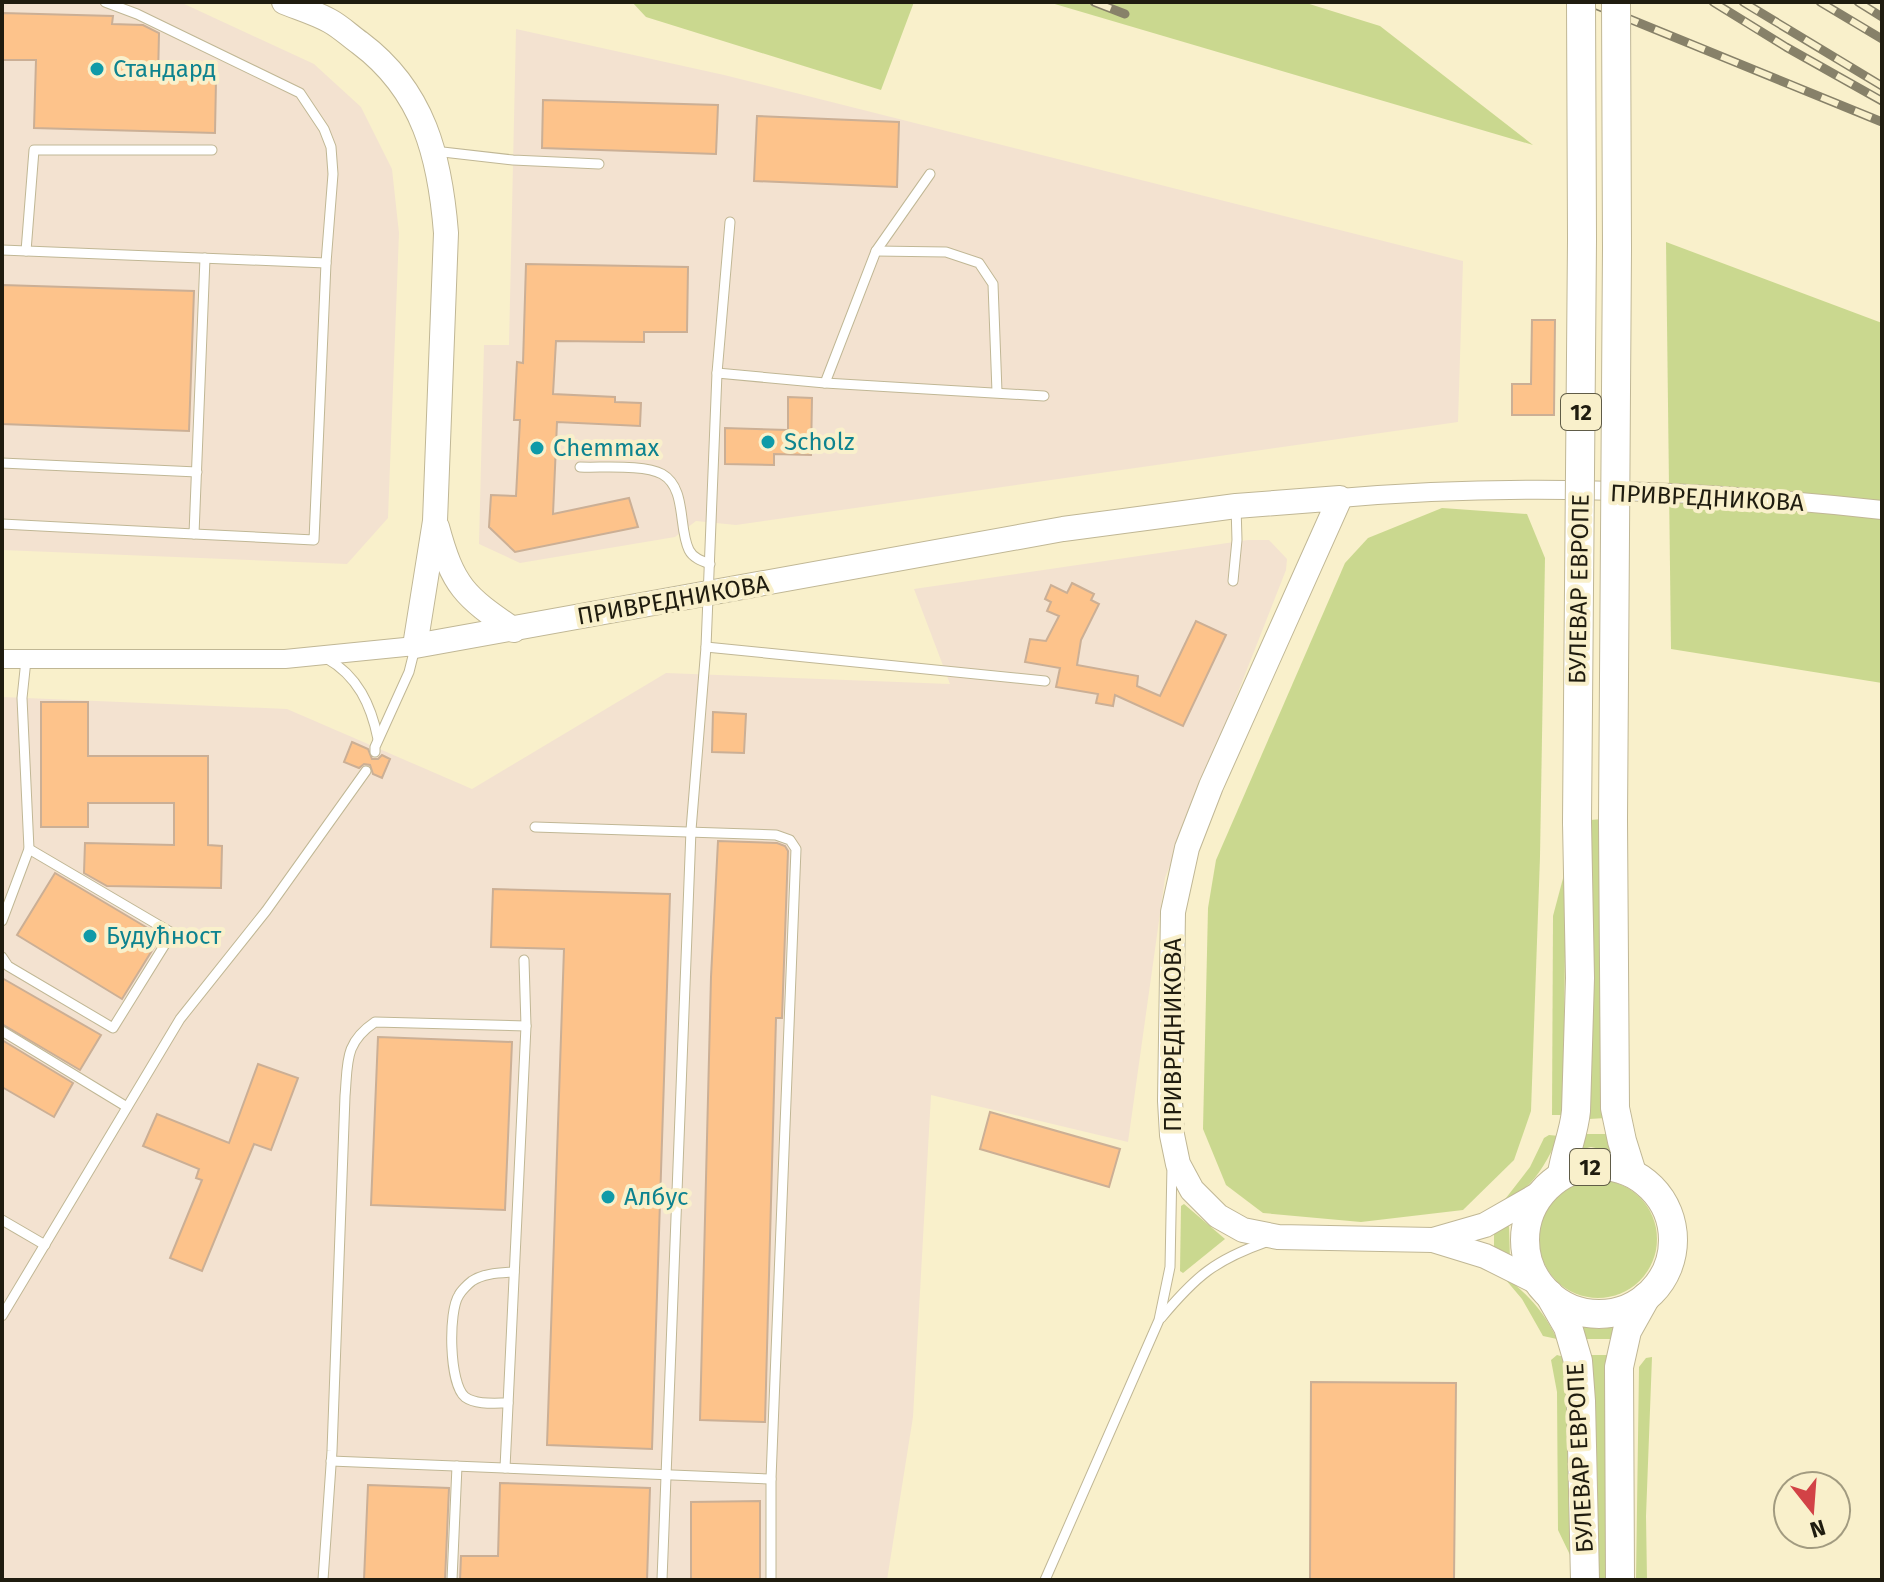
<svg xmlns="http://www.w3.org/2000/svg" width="1884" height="1582" viewBox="0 0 1884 1582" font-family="'Fira Sans',sans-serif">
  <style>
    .industrial { fill: #f3e2d0 }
    .green { fill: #cad88f }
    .building { fill: #fdc38b; stroke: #cbaf95; stroke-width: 2 }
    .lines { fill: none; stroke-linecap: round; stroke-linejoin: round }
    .lane-casing { stroke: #c0b795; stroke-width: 11 }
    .street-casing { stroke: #c0b795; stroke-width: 20 }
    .secondary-casing { stroke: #c0b795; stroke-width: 26 }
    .primary-casing { stroke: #c0b795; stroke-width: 30 }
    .lane { stroke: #fff; stroke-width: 9 }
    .street { stroke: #fff; stroke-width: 18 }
    .secondary { stroke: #fff; stroke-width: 24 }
    .primary { stroke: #fff; stroke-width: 28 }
    .rail-casing { stroke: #878169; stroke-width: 9 }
    .rail { stroke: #f9f0cb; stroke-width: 6; stroke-dasharray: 18; stroke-linecap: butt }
    .primary-bridge-casing { stroke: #c0b795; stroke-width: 30; stroke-linecap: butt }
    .primary-bridge { stroke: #fff; stroke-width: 28 }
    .culture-dot { fill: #0f9aa8; stroke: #f9f0cb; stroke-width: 3 }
    .labels { text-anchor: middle; stroke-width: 8; stroke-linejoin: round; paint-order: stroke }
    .shield { fill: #f9f0cb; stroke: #605c47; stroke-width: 2 }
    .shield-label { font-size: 22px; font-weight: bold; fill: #1f1c0f }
    .culture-label { font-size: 24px; fill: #0d838f; stroke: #f9f0cb; text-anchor: start }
    .street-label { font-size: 24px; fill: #1f1c0f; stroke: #f9f0cb }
  </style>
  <rect width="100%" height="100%" fill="#f9f0cb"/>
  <!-- industrial -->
  <g class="industrial">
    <path d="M2,2h178l134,62 47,43 31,62 7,64 -11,285 -41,46 -345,-14z"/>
    <path d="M516,29l208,46 739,186 -5,161 -722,103 -40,-4 -21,16 -155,26 -41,-19 5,-199h25z"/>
    <path d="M1248,540h21l18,19 -1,11 -121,308 -37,264 -197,-47 -18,322 -26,163h-885v-883l285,12 185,80 194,-116 284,11 -36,-95z"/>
  </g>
  <!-- green -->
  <g class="green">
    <path d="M632,2h282l-33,88 -235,-73z"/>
    <path d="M1048,2h255l77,24 153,119z"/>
    <path d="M1666,242l216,81v360l-211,-34z"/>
    <path d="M1442,508l85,6 18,44 -5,299 -9,254 -17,49 -51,50 -102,12 -98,-9 -37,-28 -23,-56 5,-221 8,-48 129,-297 23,-25z"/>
    <path d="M1603,819l3,299 -17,1 1,-299z"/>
    <path d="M1566,867l-3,248h-11l1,-199z"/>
    <path d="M1584,1134h26l5,18 -24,-5 -12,3z"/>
    <path d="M1549,1135l10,1c-16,34 -27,52 -60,71l31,-40 14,-29z"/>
    <circle cx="1598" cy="1239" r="59"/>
    <path d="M1184,1204l41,35 -42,34 -3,-2 1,-65z"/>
    <path d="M1509,1226l1,34 -16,-7v-21z"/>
    <path d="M1500,1273c26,19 43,37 57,66l-14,-3 -21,-37z"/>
    <path d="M1581,1326l18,3 18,-2 -5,12h-26z"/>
    <path d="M1557,1355l7,2 5,16 2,184 -13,-27 -1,-138 -6,-32z"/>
    <path d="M1591,1355h16l-2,19 12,140 -1,66h-20z"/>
    <path d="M1652,1357l-6,159 1,64h-11l3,-213 7,-9z"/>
  </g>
  <!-- building -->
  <g class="building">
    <path d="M2,13l111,3 -1,8 31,1 16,8 -1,45 58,2 -1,53 -181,-5 2,-68h-34z"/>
    <path d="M543,100l175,5 -2,49 -174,-6z"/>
    <path d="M757,116l142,6 -2,65 -143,-6z"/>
    <path d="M526,264l162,3 -1,65h-43v10l-88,-1 -3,53 62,3v5l26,1 -1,23 -83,-4 -4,92 76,-16 9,29 -123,25 -26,-25 2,-32 25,1 4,-76h-6l3,-58 6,1z"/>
    <path d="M2,285l192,6 -5,140 -187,-7z"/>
    <path d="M1532,320h23l-1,95h-42v-31h19z"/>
    <path d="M788,397l24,1 -1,57 -37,-1v11l-49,-1v-36l63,2z"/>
    <path d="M1072,583l22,11 -3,6 8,4 -18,36 -4,25 61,11 -1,10 23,10 36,-75 30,14 -43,91 -68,-31 -2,11 -17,-3 2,-9 -42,-7 4,-19 -35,-6 5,-23 16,2 13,-25 -12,-5 4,-9 -6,-3 6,-14 16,8z"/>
    <path d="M41,702h47v54h120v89l14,1 -1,42 -114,-2 -23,-13 1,-30 89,2v-42h-86v24h-47z"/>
    <path d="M713,712l33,2 -2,39 -32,-1z"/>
    <path d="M352,742l16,7 4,10h6l4,-4 8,4 -8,19 -9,-4 -3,-9 -6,-1 -5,4 -15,-6z"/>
    <path d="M718,841l59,2 8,3 3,5 -6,167h-6l-11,404 -65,-2 11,-443z"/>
    <path d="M55,873l106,63 -39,63 -105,-64z"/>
    <path d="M493,889l177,5 -18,555 -105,-4 17,-496 -73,-2z"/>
    <path d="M2,978l99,57 -21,35 -78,-46z"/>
    <path d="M378,1037l134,5 -7,168 -134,-5z"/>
    <path d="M2,1040l71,43 -19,34 -52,-30z"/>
    <path d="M258,1064l40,14 -27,72 -17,-6 -52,127 -32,-13 32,-78 -6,-2 3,-9 -56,-23 14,-32 72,29z"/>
    <path d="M990,1112l130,37 -11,38 -129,-38z"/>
    <path d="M1311,1382l145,1 -2,197h-144z"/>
    <path d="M500,1483l150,5 -3,92h-187l1,-24h37z"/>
    <path d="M368,1485l81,3 -4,92h-81z"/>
    <path d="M760,1501v79h-69v-78z"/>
  </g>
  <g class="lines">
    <defs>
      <g id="lane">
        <path d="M105,2l32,12 163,79 24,36 7,18 2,27 -7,89 -12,277 -120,-6"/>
        <path d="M434,151l79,9 86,4"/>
        <path d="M2,250l324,13"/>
        <path d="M26,251l8,-101h178"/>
        <path d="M876,251l70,1 33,11 14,21 4,108"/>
        <path d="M717,373l108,10 219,13"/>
        <path d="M825,383l51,-132 54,-77"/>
        <path d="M2,463l195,9"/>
        <path d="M580,467c21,1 64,-3 82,7 25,14 16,54 27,76 4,8 13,11 21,14"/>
        <path d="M2,524l192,10 11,-276"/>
        <path d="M1233,581l4,-41 -1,-34"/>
        <path d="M706,647l339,34"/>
        <path d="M326,658c32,18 45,47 52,81"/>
        <path d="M375,752v-5l34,-75 6,-24"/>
        <path d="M535,827l241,8 14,5 6,9 -25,630v101"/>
        <path d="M2,921l27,-72 -7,-151 4,-38"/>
        <path d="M2,957l6,9 105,62 59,-95 -143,-84"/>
        <path d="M2,1031l125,76"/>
        <path d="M2,1220l43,25"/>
        <path d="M2,1316l178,-297 86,-108 100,-140"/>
        <path d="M1161,1318c35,-42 54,-58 105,-76"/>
        <path d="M508,1403c-13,0 -32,2 -43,-6 -16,-13 -17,-86 -6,-102 2,-4 9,-11 13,-14 12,-8 28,-8 42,-9"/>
        <path d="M331,1461l440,18"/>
        <path d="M505,1468l21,-442 -2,-66"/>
        <path d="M323,1580l9,-129 13,-355c3,-34 -1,-53 30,-74l151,4"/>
        <path d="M452,1580l5,-114"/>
        <path d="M662,1580l29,-750 15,-183 11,-274 13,-151"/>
        <path d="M1045,1580l114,-260 11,-53 2,-102"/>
      </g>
      <g id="street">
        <path d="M1340,498c181,-16 362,-8 542,12"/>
        <path d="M2,659h283l130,-13"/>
      </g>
      <g id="secondary">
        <path d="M284,2c15,6 32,11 46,19 11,6 20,15 30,22 64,48 80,114 86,190l-11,288 -20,125 648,-117 173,-23 104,-8 -129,288 -24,62 -14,64 -3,189 2,34 6,29 14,26 26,26 25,14 35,7 155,3 52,-15 54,-31"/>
        <path d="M437,527c16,59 27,69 77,103"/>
        <path d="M1433,1240l52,16 54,27"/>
      </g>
      <g id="primary">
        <path d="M1613,820l2,288 7,33 10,32"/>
        <circle cx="1599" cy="1240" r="74"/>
        <path d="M1562,1174c3,-22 12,-41 14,-63l4,-133 -3,-156"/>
        <path d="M1549,1294l19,33 10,34 3,40 4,179"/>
        <path d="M1620,1580l-1,-213 8,-36 19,-34"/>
      </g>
    </defs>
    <!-- lane casing -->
    <use href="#lane" class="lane-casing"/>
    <!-- street casing -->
    <use href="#street" class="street-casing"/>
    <!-- secondary casing -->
    <use href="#secondary" class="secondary-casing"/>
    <!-- primary casing -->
    <use href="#primary" class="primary-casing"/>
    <!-- lane -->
    <use href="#lane" class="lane"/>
    <!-- street -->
    <use href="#street" class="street"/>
    <!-- secondary -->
    <use href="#secondary" class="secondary"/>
    <!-- primary -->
    <use href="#primary" class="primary"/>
    <defs>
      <g id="rail">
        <path d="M1094,2l31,12"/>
        <path d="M1588,2l294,120"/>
        <path d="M1713,2l73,45 96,54"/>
        <path d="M1743,2l139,84"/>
        <path d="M1820,2l62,37"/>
        <path d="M1858,2l24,15"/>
      </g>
    </defs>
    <!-- rail casing -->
    <use href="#rail" class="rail-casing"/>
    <!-- rail -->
    <use href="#rail" class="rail"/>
    <defs>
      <g id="primary-bridge">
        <path d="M1613,820l4,-571 -1,-247"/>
        <path d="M1577,822l5,-582 -1,-238"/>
      </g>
    </defs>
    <!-- primary-bridge casing -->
    <use href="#primary-bridge" class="primary-bridge-casing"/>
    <!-- primary-bridge -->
    <use href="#primary-bridge" class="primary-bridge"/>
  </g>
  <!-- markers -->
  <g class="culture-dot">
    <circle cx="97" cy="69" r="8"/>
    <circle cx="768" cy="442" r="8"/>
    <circle cx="537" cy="448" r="8"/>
    <circle cx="90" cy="936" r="8"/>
    <circle cx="608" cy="1197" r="8"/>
  </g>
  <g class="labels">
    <!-- shield labels -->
    <g class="shield">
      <rect x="1561" y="394" width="40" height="36" rx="6"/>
      <rect x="1570" y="1149" width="40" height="36" rx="6"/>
    </g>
    <g class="shield-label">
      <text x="1581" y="420">12</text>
      <text x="1590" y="1175">12</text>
    </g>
    <!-- culture labels -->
    <g class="culture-label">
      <text x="113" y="77">Стандард</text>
      <text x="784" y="450">Scholz</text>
      <text x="553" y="456">Chemmax</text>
      <text x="106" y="944">Будућност</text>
      <text x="624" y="1205">Албус</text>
    </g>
    <!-- street labels -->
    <g class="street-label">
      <text transform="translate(1707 498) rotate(3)" y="8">ПРИВРЕДНИКОВА</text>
      <text transform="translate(1579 589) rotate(-89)" y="8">БУЛЕВАР ЕВРОПЕ</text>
      <text transform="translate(673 600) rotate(-10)" y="8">ПРИВРЕДНИКОВА</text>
      <text transform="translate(1173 1035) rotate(-90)" y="8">ПРИВРЕДНИКОВА</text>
      <text transform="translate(1580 1458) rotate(-93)" y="8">БУЛЕВАР ЕВРОПЕ</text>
    </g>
  </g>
  <!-- border -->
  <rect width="1884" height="1582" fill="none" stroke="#1f1c0f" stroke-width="8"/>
  <!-- north arrow -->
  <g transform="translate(1812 1510) rotate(163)"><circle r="38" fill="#f9f0cb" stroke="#a29b80" stroke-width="2"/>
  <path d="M0-6L14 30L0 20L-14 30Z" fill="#d24246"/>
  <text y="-12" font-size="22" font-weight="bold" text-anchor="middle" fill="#1f1c0f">N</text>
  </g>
</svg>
